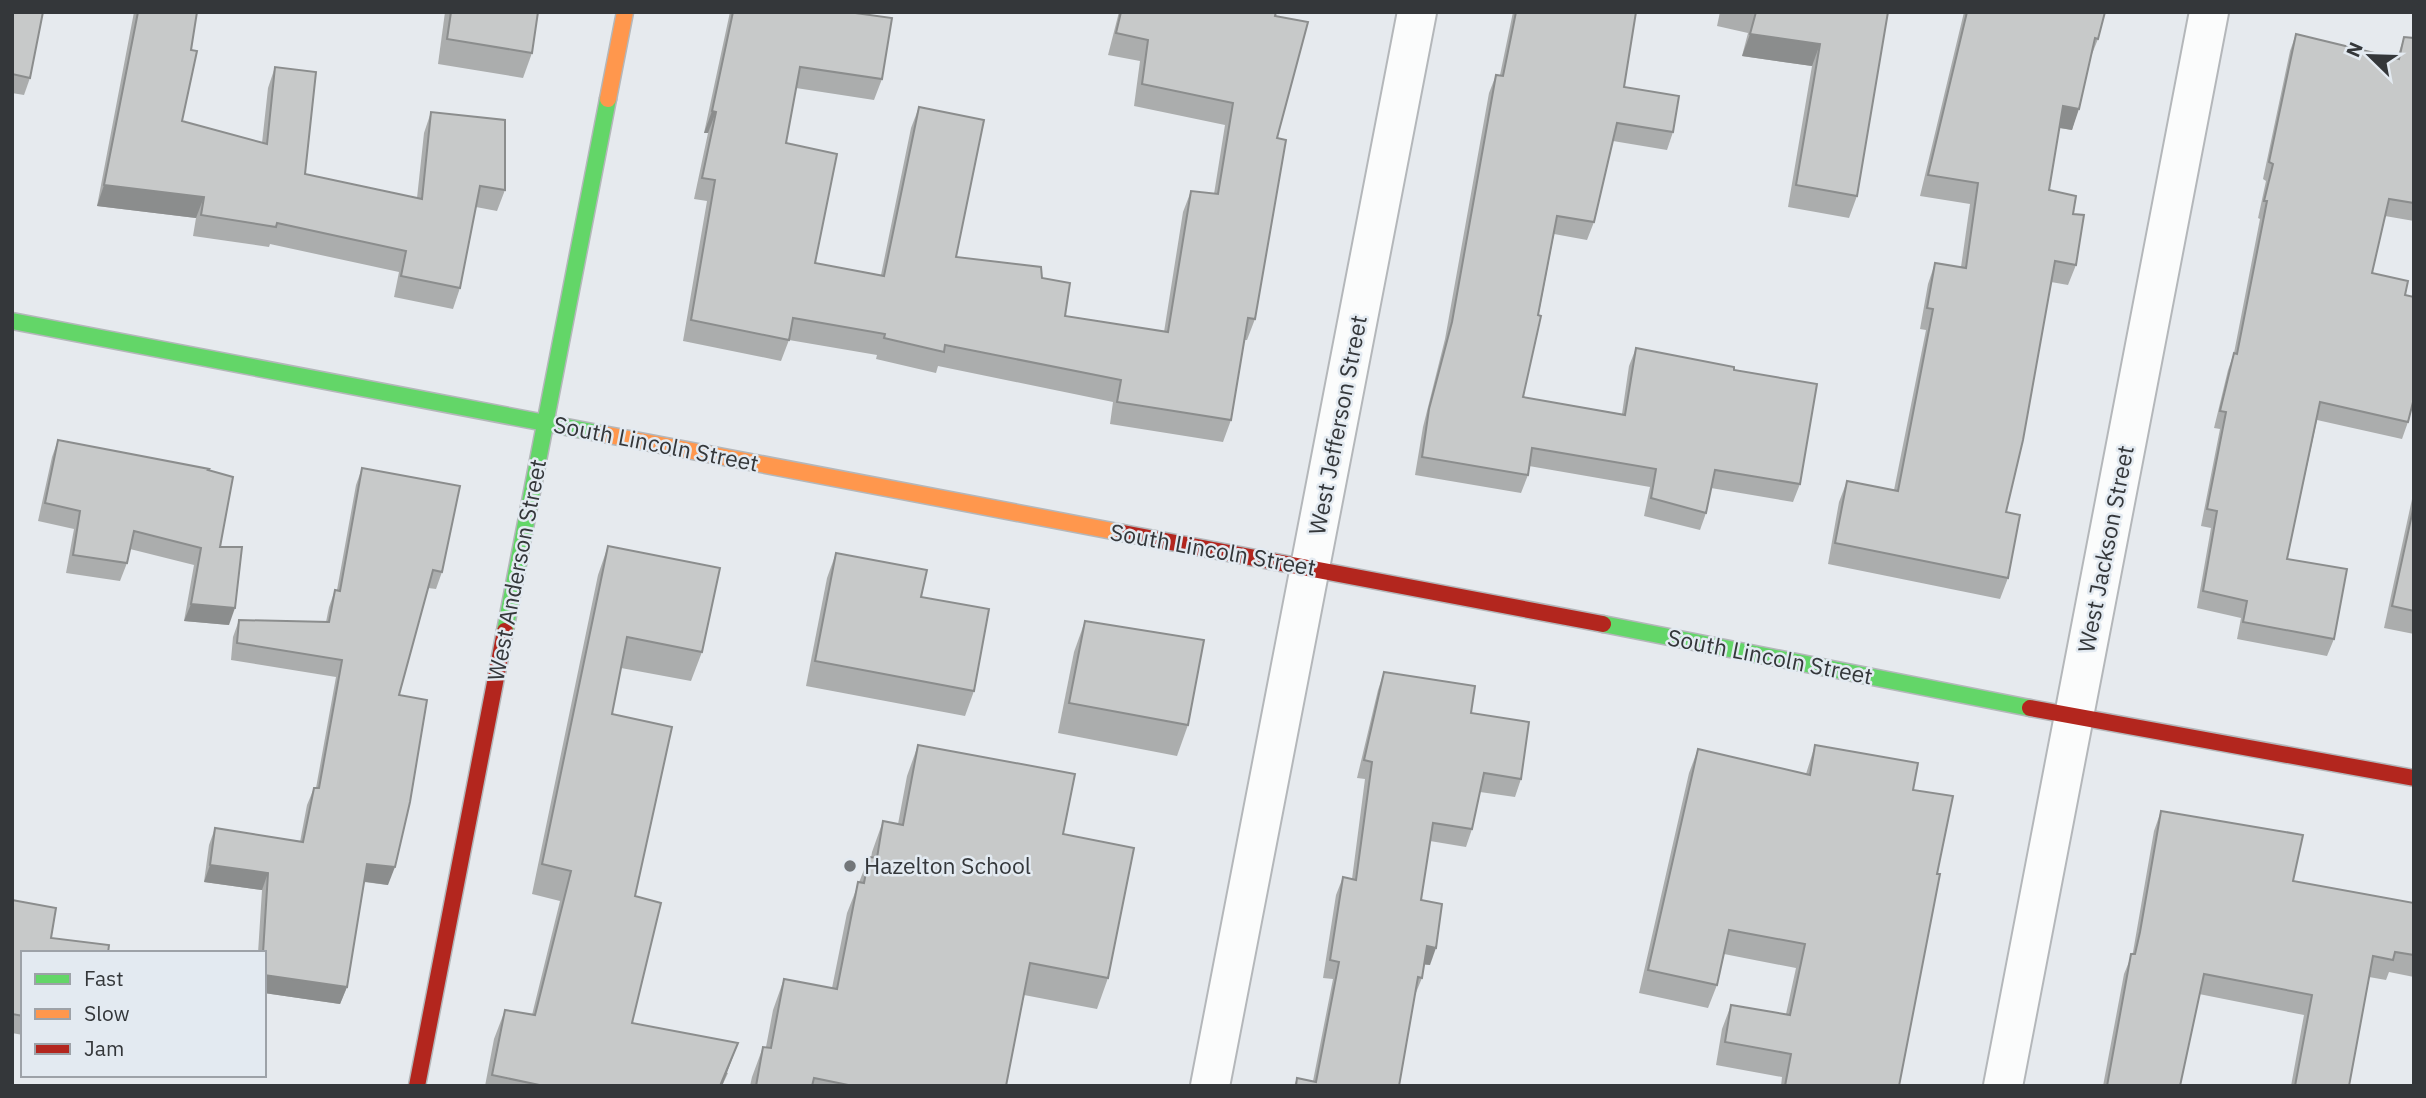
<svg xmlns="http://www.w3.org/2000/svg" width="2426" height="1098" viewBox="0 0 2426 1098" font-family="'IBM Plex Sans',sans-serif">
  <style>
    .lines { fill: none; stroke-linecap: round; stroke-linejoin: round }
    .street-casing { stroke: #b4b7ba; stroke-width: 42 }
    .fast-casing { stroke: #b4b7ba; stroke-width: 19 }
    .slow-casing { stroke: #b4b7ba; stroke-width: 19 }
    .jam-casing { stroke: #b4b7ba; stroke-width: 19 }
    .street { stroke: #fbfcfc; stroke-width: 38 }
    .fast { stroke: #63d668; stroke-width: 16 }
    .slow { stroke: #ff974d; stroke-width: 16 }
    .jam { stroke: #b3261e; stroke-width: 16 }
    .wall { fill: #abadad }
    .shaded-wall { fill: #8b8d8d }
    .building { fill: #c7c9c9; stroke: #8b8d8d; stroke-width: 2 }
    .poi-dot { fill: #727679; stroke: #e3eaf1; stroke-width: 2.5 }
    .labels { text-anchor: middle; stroke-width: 5; stroke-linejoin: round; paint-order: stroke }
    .street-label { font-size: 23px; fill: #34373a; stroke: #e3eaf1 }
    .poi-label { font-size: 23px; fill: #34373a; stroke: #e3eaf1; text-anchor: start }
  </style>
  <rect width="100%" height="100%" fill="#e6eaee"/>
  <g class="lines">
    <defs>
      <g id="street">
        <path d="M1210,1086l207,-1074"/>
        <path d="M2003,1086l206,-1074"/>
      </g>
      <g id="fast">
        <path d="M12,321l591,113"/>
        <path d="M1603,624l427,84"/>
        <path d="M505,631l103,-532"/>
      </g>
      <g id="slow">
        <path d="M608,99l17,-87"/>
        <path d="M603,434l520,99"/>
      </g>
      <g id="jam">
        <path d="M1123,533l480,91"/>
        <path d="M2030,708l384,70"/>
        <path d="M417,1086l88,-455"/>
      </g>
    </defs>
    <!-- street casing -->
    <use href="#street" class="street-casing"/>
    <!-- fast casing -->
    <use href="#fast" class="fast-casing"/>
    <!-- slow casing -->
    <use href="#slow" class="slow-casing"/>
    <!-- jam casing -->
    <use href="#jam" class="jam-casing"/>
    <!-- street -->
    <use href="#street" class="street"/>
    <!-- fast -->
    <use href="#fast" class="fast"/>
    <!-- slow -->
    <use href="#slow" class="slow"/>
    <!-- jam -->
    <use href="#jam" class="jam"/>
  </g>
  <!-- wall -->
  <g class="wall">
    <path d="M12,12l18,66 -6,17 -12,-2z"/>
    <path d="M134,12h63l-6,38 -9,71 80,22 6,-55 7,-21 30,107 112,24 7,-65 7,-21 74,78 -8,21 -21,-4 -16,81 -7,21 -59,-12 5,-25 -129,-28 -1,3 -76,-11 3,-18 -99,-12z"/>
    <path d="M445,12h93l-6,41 -9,25 -85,-14z"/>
    <path d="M730,12h118l34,67 -8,21 -78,-12 -10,55 29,120 66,12 30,-147 8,-21 37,150 86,21 23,38 99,16 19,-120 8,-21 23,3 11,-69 -91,-19 6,-45 -32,-6 11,-43h157l1,126 -22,181 -8,21h-3l-13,80 -8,22 -113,-18 3,-22 -175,-36 -2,7 -60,-14 1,-4 -88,-15 -8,21 -98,-20 24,-140 -13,-2 14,-66h-4z"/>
    <path d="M1513,12h123l-12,75 49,45 -6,18 -54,-9 -19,81 -7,18 -33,-6 -31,163 99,17 7,-48 7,-18 98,22 66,114 -7,18 -82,-14 -5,25 -6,17 -56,-14 6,-29 -121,-21 -1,9 -7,18 -106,-18 8,-48 22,-88 44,-246 7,-18h4z"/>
    <path d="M1720,12h168l-31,184 -8,22 -61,-11 24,-141 -70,-10 6,-23 -31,-7z"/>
    <path d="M1964,12h144v2l-3,-1 -7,26 -8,20 -18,71 -13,-2 -10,62 24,24 3,51 -8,20 -17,-3 -45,230 2,66 -8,21 -172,-35 11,-62 8,-21 47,9 32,-160 -6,-1 8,-45 7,-21 26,4 9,-63 -50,-8z"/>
    <path d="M2296,34l101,24 7,-21 10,1v183l-29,-5 -13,57 33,22 3,127 -6,17 -85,-19 -30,139 47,80 -7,17 -90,-17 4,-21 -44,-10 14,-80 -10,-2 19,-97 -6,-1 14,-58 6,-17 26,-134 -2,-1 8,-37 -3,-2 27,-128z"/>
    <path d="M58,440l150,30 12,77 9,78 -45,-4 10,-56 -64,-16 -3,14 -7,18 -54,-8 8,-44 -36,-8 14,-64z"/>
    <path d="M362,468l80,104 -6,17 -8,-1 -29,107 -11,190 -24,-3 -17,105 -7,17 -76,-11v-40h-6l4,-63 -58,-8 5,-37 6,-17 85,14 7,-37 7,-17h2l20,-111 -105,-17 2,-23 6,-17 87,2 3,-15 6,-17h2l19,-105z"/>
    <path d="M2414,490v144l-30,-6z"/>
    <path d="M608,546l94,106 -11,29 -70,-13 -9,46 23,182 -3,127 96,50 -6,13h-237l9,-47 11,-29 27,5 28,-114 -28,-7 66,-319z"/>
    <path d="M836,553l138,138 -9,25 -159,-30 21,-108z"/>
    <path d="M1085,621l103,104 -11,31 -119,-23 16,-81z"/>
    <path d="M1384,672l87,41 50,66 -6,18 -35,-5 -8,37 -6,18 -36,-6 -9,59 9,65 -6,-1 -2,14 -7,17 -16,91h-105l3,-8 16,3 20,-102 -10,-1 13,-83 7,-18 9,2 13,-100 -8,-1 21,-88z"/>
    <path d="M918,745l145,89 45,144 -11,31 -73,-14 -18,91h-256l2,-9 11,-30h3l7,-37 11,-31 48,9 15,-75 22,-56 2,1 1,-6 11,-31 15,3 9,-48z"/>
    <path d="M1815,745l98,45 24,84 -38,212h-118l1,-9 -66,-12 6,-36 9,-24 55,9 10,-46 -72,-14 -7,31 -9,23 -69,-15 50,-220 9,-24 108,25z"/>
    <path d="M2161,811l132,70 121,22v74l-25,-5 -3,8 -17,-3 -20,109h-58l13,-71 -105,-21 -19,92h-77l21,-112 9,-22 21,-121z"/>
    <path d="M12,900l11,53v82l-11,-2z"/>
  </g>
  <!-- shaded-wall -->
  <g class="shaded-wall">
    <path d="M1750,34l70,10 -8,22 -70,-10z"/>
    <path d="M2063,106l16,3 -7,21 -17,-3z"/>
    <path d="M712,111l4,1 -8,21h-4z"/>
    <path d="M104,185l100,12 -8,21 -99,-12z"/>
    <path d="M191,604l44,4 -6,17 -45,-4z"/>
    <path d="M367,864l28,3 -7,18 -28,-4z"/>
    <path d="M210,865l58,8 -6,17 -58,-8z"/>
    <path d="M1427,946l9,2 -6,17 -10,-1z"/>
    <path d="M264,975l83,12 -7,17 -76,-11z"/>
    <path d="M738,1043l-16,43h-2z"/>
  </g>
  <!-- building -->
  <g class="building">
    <path d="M12,12h31l-13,66 -18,-4z"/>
    <path d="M138,12h59l-6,38 6,1 -15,70 85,23 8,-77 41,5 -11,102 117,25 9,-87 74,8v70l-25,-4 -20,102 -59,-12 5,-25 -129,-28 -1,4 -75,-12 3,-18 -100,-12z"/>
    <path d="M451,12h87l-6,41 -85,-14z"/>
    <path d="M733,12h115l44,6 -10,61 -82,-12 -14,76 51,11 -22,109 69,13 35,-169 65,13 -28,137 85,10 1,11 28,5 -5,33 103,16 23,-141 27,3 15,-91 -91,-19 6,-44 -32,-7 5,-21h155l-1,4 33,6 -31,116 9,2 -31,179 -7,-1 -17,102 -114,-18 4,-22 -176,-35 -1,7 -60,-14 1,-4 -92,-16 -4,22 -98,-20 24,-140 -13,-2 14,-66 -4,-1z"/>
    <path d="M1516,12h120l-12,75 55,9 -6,36 -56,-9 -23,99 -37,-6 -19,99 3,1 -18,81 102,18 11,-67 98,19v3l83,14 -17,100 -85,-14 -9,43 -55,-15 5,-29 -124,-21 -4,27 -106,-18 7,-48 23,-87 44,-247 7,1z"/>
    <path d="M1756,12h132l-31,184 -61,-11 24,-141 -70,-10z"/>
    <path d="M1967,12h138l-7,27 -3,-1 -16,71 -16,-3 -14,84 27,6 -3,18 11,1 -8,50 -21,-4 -32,179 -17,72 14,3 -12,63 -173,-35 12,-62 51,10 35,-182 -6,-1 8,-45 31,5 12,-85 -50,-8z"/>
    <path d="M2296,34l103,25 5,-22 10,1v165l-25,-4 -17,74 36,8 -3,14 9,2v101l-6,24 -88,-20 -33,157 60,10 -13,70 -91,-17 4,-21 -44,-10 14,-80 -10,-2 19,-97 -6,-1 14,-58 3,1 30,-153h-3l9,-37 -4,-2z"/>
    <path d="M58,440l151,29 -1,1 25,7 -13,70h22l-7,61 -44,-4 10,-56 -67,-17 -7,32 -54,-8 7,-44 -35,-8z"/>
    <path d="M362,468l98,18 -18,86 -9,-2 -34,125 28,5 -17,102 -15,65 -28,-3 -20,123 -83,-12v-22h-1l5,-80 -58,-8 5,-37 88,14 11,-54h5l23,-128 -105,-17 2,-23 90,2 6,-32 5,1z"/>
    <path d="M2414,505v106l-22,-5z"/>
    <path d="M608,546l112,22 -18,84 -75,-15 -15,77 60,13 -37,169 26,7 -29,120 106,20 -18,43h-176l-52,-11 13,-65 30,5 36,-144 -29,-7z"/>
    <path d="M836,553l91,17 -6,27 68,12 -15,82 -159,-30z"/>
    <path d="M1085,621l119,19 -16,85 -119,-22z"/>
    <path d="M1384,672l91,14 -4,27 58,9 -8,57 -37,-6 -12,56 -39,-6 -12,77 21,4 -6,44 -9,-2 -5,32 -4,-1 -19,109h-103l1,-8 19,4 23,-120 -9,-2 13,-83 13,3 16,-118 -8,-2z"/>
    <path d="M918,745l157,29 -12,60 71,14 -26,130 -78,-15 -24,123h-153l-39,-8 -2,8h-56l7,-39 8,1 13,-69 53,10 21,-107 6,1 5,-26 8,1 6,-37 20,4z"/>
    <path d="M1815,745l103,18 -5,27 40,6 -16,78h3l-41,212h-114l6,-32 -66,-12 6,-37 59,10 15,-71 -76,-14 -12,55 -69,-15 50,-221 112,26z"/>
    <path d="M2161,811l142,24 -10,46 121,22v52l-19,-3 -2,8 -20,-4 -24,130h-54l17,-91 -108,-21 -24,112h-73l24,-132h4l5,-22z"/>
    <path d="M12,900l44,8 -5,30 58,7 -1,8h-85v63l-11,-2z"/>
  </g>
  <!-- markers -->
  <circle class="poi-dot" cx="850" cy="866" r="7"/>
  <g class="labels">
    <!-- street labels -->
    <g class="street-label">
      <text transform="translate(1338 425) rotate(-79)" y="8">West Jefferson Street</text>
      <text transform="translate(656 444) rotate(11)" y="8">South Lincoln Street</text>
      <text transform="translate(2106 549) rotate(-79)" y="8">West Jackson Street</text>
      <text transform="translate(1213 550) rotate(10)" y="8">South Lincoln Street</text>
      <text transform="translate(517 570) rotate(-79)" y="8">West Anderson Street</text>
      <text transform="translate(1770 657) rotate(11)" y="8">South Lincoln Street</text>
    </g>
    <!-- poi labels -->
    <g class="poi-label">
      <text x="864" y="874">Hazelton School</text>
    </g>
  </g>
  <!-- border -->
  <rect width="2426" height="1098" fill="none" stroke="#34373a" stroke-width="28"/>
  <!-- legend -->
  <rect x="21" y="951" width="245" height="126" fill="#e3eaf1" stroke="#9da2a8" stroke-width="2"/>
  <rect x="35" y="974" width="35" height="10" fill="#63d668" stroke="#9da2a8" stroke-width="2"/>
  <text x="84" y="986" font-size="21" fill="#34373a">Fast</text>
  <rect x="35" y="1009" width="35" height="10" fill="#ff974d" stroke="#9da2a8" stroke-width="2"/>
  <text x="84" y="1021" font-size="21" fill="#34373a">Slow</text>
  <rect x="35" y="1044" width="35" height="10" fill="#b3261e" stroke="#9da2a8" stroke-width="2"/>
  <text x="84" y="1056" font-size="21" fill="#34373a">Jam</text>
  <!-- north arrow -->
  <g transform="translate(2370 56) rotate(293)" stroke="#e3eaf1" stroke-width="5" paint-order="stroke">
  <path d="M0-5L12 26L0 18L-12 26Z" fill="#34373a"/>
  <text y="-10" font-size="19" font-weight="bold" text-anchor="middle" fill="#34373a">N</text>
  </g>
</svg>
